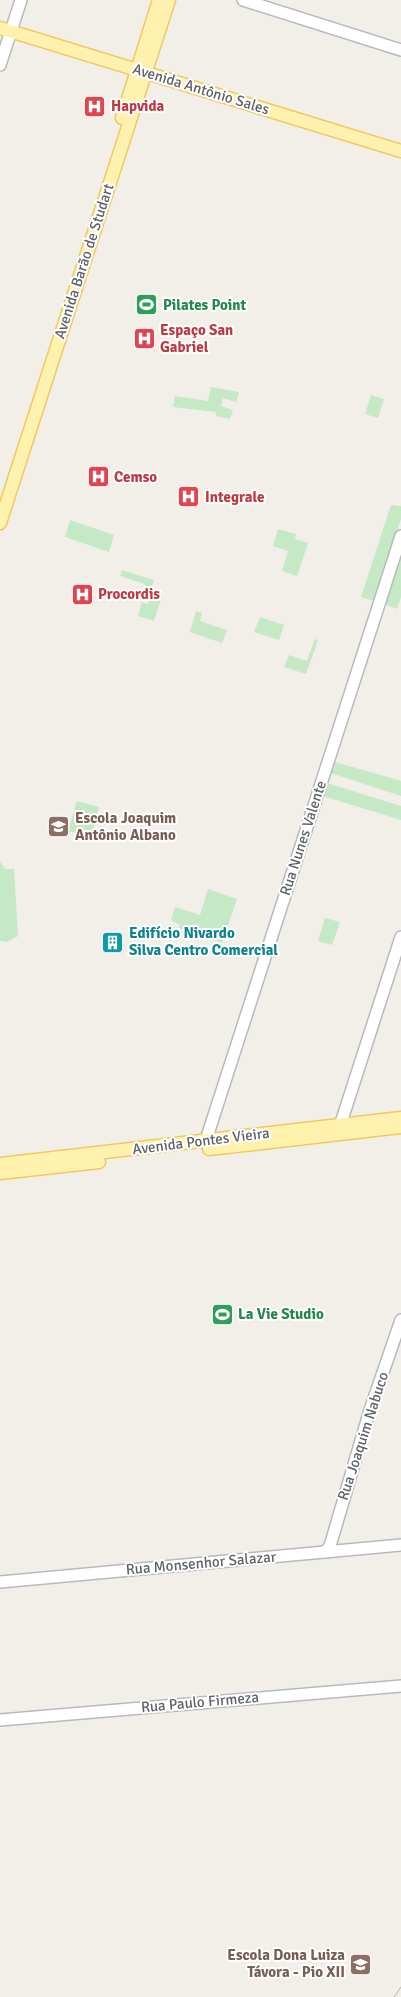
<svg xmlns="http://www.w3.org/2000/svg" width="401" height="1997" viewBox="0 0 401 1997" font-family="Signika,sans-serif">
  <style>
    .green { fill: #c5e8c5 }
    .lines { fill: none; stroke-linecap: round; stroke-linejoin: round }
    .secondary-casing { stroke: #b6babf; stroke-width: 14 }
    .primary-casing { stroke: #f2c960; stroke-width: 15 }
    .secondary { stroke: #fff; stroke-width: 11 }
    .primary { stroke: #fff2af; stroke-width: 12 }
    .tram { stroke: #b6b7b8; stroke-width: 1 }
    .labels { text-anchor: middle; stroke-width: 4; stroke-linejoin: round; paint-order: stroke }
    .street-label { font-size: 15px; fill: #5f6368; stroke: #fff }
    .health-label { font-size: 15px; font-weight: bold; fill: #be3a42; stroke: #fff; text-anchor: start }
    .leisure-label { font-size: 15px; font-weight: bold; fill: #27864d; stroke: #fff; text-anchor: start }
    .education-label { font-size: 15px; font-weight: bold; fill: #785e54; stroke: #fff; text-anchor: start }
    .culture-label { font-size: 15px; font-weight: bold; fill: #0d838f; stroke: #fff; text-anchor: start }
  </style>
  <rect width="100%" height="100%" fill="#f1efe8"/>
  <!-- green -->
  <g class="green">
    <path d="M211,387l28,5 -3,10 -13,-4 -2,8 12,4 -3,9 -14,-3v-4l-43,-5 2,-11 33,5z"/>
    <path d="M371,395l13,4 -6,19 -13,-4z"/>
    <path d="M391,505l10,1v13l-27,82 -13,-4z"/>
    <path d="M70,520l44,15 -5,17 -44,-15z"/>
    <path d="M278,529l18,5 -1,5 13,4 -11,33 -15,-5 6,-20 -15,-5z"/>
    <path d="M401,551v46l-4,12 -13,-5z"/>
    <path d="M122,570l32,10 -4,12 -6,-2 1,-6 -25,-8z"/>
    <path d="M152,591l10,5 -8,25 -16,-5 4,-14 6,2z"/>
    <path d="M196,611l6,2 -2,8 27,9 -5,13 -32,-11z"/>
    <path d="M260,617l24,8 -5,15 -25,-8z"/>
    <path d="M315,639l3,1 -12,34 -22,-7 5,-12 18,6z"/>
    <path d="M335,762l66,19v15l-70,-23z"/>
    <path d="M327,783l74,23v14l-78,-24z"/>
    <path d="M77,801l22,6 -8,30 -23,-6z"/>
    <path d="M0,861l5,8h9l4,67 -11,6 -7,-1z"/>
    <path d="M208,889l29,10 -15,44 -43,-15 1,-3 -9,-5 4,-13 25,8z"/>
    <path d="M325,918l15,4 -8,23 -14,-4z"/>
  </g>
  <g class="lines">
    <defs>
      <g id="secondary">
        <path d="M243,0l158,50"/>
        <path d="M0,65l21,-65"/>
        <path d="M338,1132l63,-195"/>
        <path d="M206,1140l195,-604"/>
        <path d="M325,1552l5,-6 40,-136 31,-90"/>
        <path d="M0,1582l401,-37"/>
        <path d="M0,1720l401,-34"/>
      </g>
      <g id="primary">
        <path d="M0,28l401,123"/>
        <path d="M122,118l37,-118"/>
        <path d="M0,523l169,-523"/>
        <path d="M209,1149l192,-22"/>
        <path d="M0,1164l401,-46"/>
        <path d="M0,1173l99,-11"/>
      </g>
    </defs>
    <!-- secondary casing -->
    <use href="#secondary" class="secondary-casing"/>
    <!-- primary casing -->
    <use href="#primary" class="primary-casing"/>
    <!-- secondary -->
    <use href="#secondary" class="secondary"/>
    <!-- primary -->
    <use href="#primary" class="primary"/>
    <!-- tram -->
    <path class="tram" d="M394,1997l7,-10"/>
  </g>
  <!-- icons -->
  <defs>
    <symbol id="hospital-square" viewBox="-11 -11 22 22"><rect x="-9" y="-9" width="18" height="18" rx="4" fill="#e0444e" stroke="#fff"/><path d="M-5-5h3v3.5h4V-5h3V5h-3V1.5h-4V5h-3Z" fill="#fff"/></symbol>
    <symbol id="stadium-square" viewBox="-11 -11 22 22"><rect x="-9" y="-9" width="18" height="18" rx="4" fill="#2e9e5b" stroke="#fff"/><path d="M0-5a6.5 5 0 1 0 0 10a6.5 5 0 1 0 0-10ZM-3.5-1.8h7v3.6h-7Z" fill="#fff"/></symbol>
    <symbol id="school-square" viewBox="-11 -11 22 22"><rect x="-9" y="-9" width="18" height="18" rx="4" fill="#8d6e63" stroke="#fff"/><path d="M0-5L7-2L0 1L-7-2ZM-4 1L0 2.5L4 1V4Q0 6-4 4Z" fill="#fff"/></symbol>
    <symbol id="building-square" viewBox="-11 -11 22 22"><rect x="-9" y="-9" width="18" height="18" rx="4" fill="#0f9aa8" stroke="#fff"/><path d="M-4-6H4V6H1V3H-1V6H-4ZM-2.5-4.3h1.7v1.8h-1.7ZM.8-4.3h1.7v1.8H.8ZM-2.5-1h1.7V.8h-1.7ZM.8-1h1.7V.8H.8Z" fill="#fff"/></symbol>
  </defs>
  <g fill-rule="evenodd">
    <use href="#hospital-square" x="82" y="94" width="25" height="25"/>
    <use href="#stadium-square" x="134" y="292" width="25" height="25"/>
    <use href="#hospital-square" x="132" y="326" width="25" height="25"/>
    <use href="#hospital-square" x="86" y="464" width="25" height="25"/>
    <use href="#hospital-square" x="176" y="484" width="25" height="25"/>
    <use href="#hospital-square" x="70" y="582" width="25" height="25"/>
    <use href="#school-square" x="46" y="814" width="25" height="25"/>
    <use href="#building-square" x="100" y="930" width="25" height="25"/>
    <use href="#stadium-square" x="210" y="1302" width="25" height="25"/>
    <use href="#school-square" x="348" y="1952" width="25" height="25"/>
  </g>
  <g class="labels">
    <!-- street labels -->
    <g class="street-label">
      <text transform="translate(201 89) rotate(17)" y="5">Avenida Antônio Sales</text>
      <text transform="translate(84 261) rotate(-72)" y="5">Avenida Barão de Studart</text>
      <text transform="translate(303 838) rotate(-72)" y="5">Rua Nunes Valente</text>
      <text transform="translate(201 1141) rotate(-7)" y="5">Avenida Pontes Vieira</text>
      <text transform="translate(363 1436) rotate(-72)" y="5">Rua Joaquim Nabuco</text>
      <text transform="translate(201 1563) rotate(-5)" y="5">Rua Monsenhor Salazar</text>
      <text transform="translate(200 1702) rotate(-5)" y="5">Rua Paulo Firmeza</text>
    </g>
    <!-- health labels -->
    <g class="health-label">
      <text x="111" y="111">Hapvida</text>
      <text x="160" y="335">Espaço San<tspan x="160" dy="17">Gabriel</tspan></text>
      <text x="114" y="482">Cemso</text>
      <text x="205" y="502">Integrale</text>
      <text x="98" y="599">Procordis</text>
    </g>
    <!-- leisure labels -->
    <g class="leisure-label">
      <text x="163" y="310">Pilates Point</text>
      <text x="238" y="1319">La Vie Studio</text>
    </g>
    <!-- education labels -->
    <g class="education-label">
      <text x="75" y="823">Escola Joaquim<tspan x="75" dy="17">Antônio Albano</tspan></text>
      <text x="345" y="1960" text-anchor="end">Escola Dona Luiza<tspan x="345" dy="17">Távora - Pio XII</tspan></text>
    </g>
    <!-- culture labels -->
    <g class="culture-label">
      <text x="129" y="938">Edifício Nivardo<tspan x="129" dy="17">Silva Centro Comercial</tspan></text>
    </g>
  </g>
</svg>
